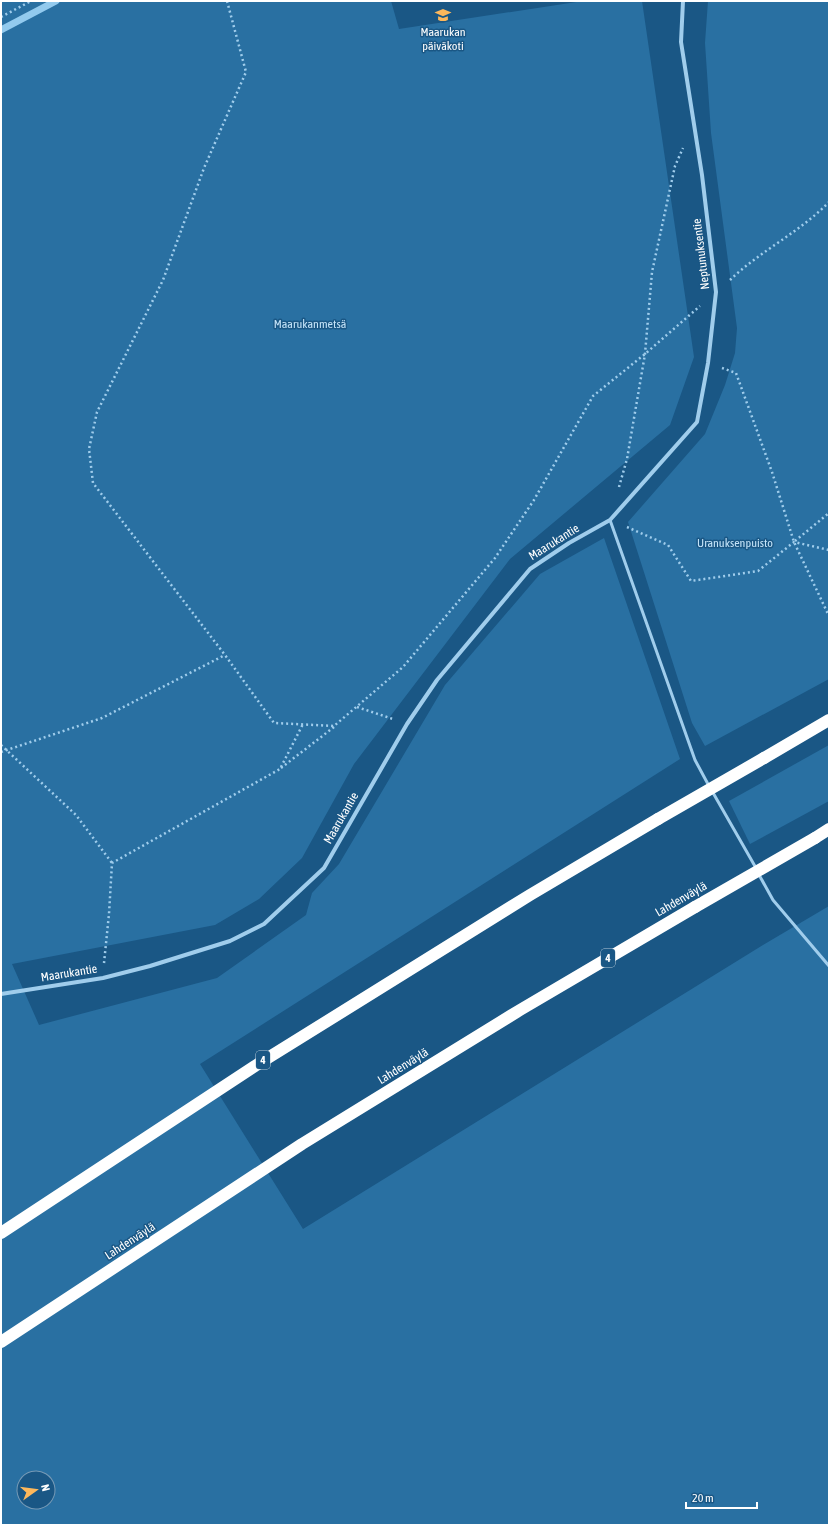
<svg xmlns="http://www.w3.org/2000/svg" width="830" height="1526" viewBox="0 0 830 1526" font-family="'Asap Condensed',sans-serif">
  <style>
    .green { fill: #2970a2; fill-rule: evenodd }
    .lines { fill: none; stroke-linecap: round; stroke-linejoin: round }
    .stream { stroke: #92caee; stroke-width: 7 }
    .path { stroke: #a0cdec; stroke-width: 2.5; stroke-dasharray: 2 3; stroke-linecap: butt }
    .lane { stroke: #a0cdec; stroke-width: 3 }
    .street { stroke: #a0cdec; stroke-width: 4 }
    .highway { stroke: #fff; stroke-width: 12 }
    .highway-bridge { stroke: #fff; stroke-width: 12 }
    .labels { text-anchor: middle; stroke-width: 3; stroke-linejoin: round; paint-order: stroke }
    .shield { fill: #1a5785; stroke: #bacdda; stroke-width: 1 }
    .shield-label { font-size: 11px; font-weight: bold; fill: #fff }
    .poi-label { font-size: 12px; fill: #fff; stroke: #1a5785 }
    .street-label { font-size: 12px; fill: #fff; stroke: #1a5785 }
    .park-label { font-size: 12px; fill: #c5e4f9; stroke: #1a5785 }
  </style>
  <rect width="100%" height="100%" fill="#1a5785"/>
  <!-- green -->
  <g class="green">
    <path d="M1,1h390l8,28 184,-28h59l52,356 -24,68 -160,134 -156,205 -52,94 -43,41 -44,26 -203,39 27,61 178,-47 89,-63 6,-22 27,-29 106,-179 95,-111 64,-36 76,221 -480,305 103,165 460,-284 66,-39v619h-828zM24,1478h24v24h-24z"/>
    <path d="M708,1h121v678l-124,67 -13,-23 -64,-201 77,-88 20,-49 10,-32 2,-25 -26,-195 -6,-90z"/>
    <path d="M829,745v56l-79,43 -21,-43z"/>
  </g>
  <g class="lines">
    <!-- stream -->
    <path class="stream" d="M1,30l55,-29"/>
    <!-- path -->
    <g class="path">
      <path d="M227,1l19,71 -42,96 -41,112 -66,132 -8,37 4,34 132,172 49,68 60,3 69,-59 92,-109 39,-58 59,-104 52,-42 55,-48"/>
      <path d="M1,17l30,-16"/>
      <path d="M730,280c30,-29 70,-48 99,-78"/>
      <path d="M722,368l14,5 36,99 22,70 34,72"/>
      <path d="M619,487l8,-28 18,-105 7,-82 23,-106 8,-18"/>
      <path d="M627,527l41,18 23,36 67,-10 36,-29 35,8"/>
      <path d="M795,541l34,-28"/>
      <path d="M357,707l36,12"/>
      <path d="M1,745l75,70 36,48"/>
      <path d="M1,752l101,-34 123,-63"/>
      <path d="M281,768l53,-41"/>
      <path d="M104,963l5,-49 3,-51 168,-94 23,-45"/>
    </g>
    <!-- lane -->
    <g class="lane">
      <path d="M610,520l85,240 14,26"/>
      <path d="M712,791l44,77"/>
      <path d="M758,873l15,27 56,66"/>
    </g>
    <!-- street -->
    <path class="street" d="M1,994l102,-16 47,-12 80,-25 34,-17 60,-56 83,-144 30,-44 93,-111 39,-26 41,-23 87,-98 11,-59 8,-71 -14,-117 -21,-133 2,-41"/>
    <!-- highway -->
    <g class="highway">
      <path d="M764,758l65,-38"/>
      <path d="M815,838l14,-9"/>
      <path d="M1,1233l254,-167 275,-171 128,-76"/>
      <path d="M1,1342l301,-198 218,-134 175,-103"/>
    </g>
    <!-- highway-bridge -->
    <g class="highway-bridge">
      <path d="M658,819l106,-61"/>
      <path d="M695,907l120,-69"/>
    </g>
  </g>
  <!-- icons -->
  <defs>
    <symbol id="school-bare" viewBox="-9 -9 18 18"><path d="M0-5L7-2L0 1L-7-2ZM-4 1L0 2.5L4 1V4Q0 6-4 4Z" fill="#feb85b" stroke="#1a5785" stroke-width="2.5" paint-order="stroke"/></symbol>
  </defs>
  <g fill-rule="evenodd">
    <use href="#school-bare" x="432" y="4" width="22" height="22"/>
  </g>
  <g class="labels">
    <!-- shield labels -->
    <g class="shield">
      <rect x="601" y="949" width="14" height="18" rx="3"/>
      <rect x="256" y="1051" width="14" height="18" rx="3"/>
    </g>
    <g class="shield-label">
      <text x="608" y="962">4</text>
      <text x="263" y="1064">4</text>
    </g>
    <!-- poi labels -->
    <g class="poi-label">
      <text x="443" y="36">Maarukan<tspan x="443" dy="14">päiväkoti</tspan></text>
    </g>
    <!-- street labels -->
    <g class="street-label">
      <text transform="translate(701 254) rotate(-97)" y="4">Neptunuksentie</text>
      <text transform="translate(554 542) rotate(-32)" y="4">Maarukantie</text>
      <text transform="translate(341 818) rotate(-60)" y="4">Maarukantie</text>
      <text transform="translate(681 899) rotate(-30)" y="4">Lahdenväylä</text>
      <text transform="translate(69 973) rotate(-9)" y="4">Maarukantie</text>
      <text transform="translate(403 1066) rotate(-32)" y="4">Lahdenväylä</text>
      <text transform="translate(130 1241) rotate(-33)" y="4">Lahdenväylä</text>
    </g>
    <!-- park labels -->
    <g class="park-label">
      <text x="310" y="328">Maarukanmetsä</text>
      <text x="735" y="547">Uranuksenpuisto</text>
    </g>
  </g>
  <!-- border -->
  <rect width="830" height="1526" fill="none" stroke="#ffffff" stroke-width="4"/>
  <!-- north arrow -->
  <g transform="translate(36 1490) rotate(76)"><circle r="19" fill="#1a5785" stroke="#769ab6"/>
  <path d="M0-3L7 15L0 10L-7 15Z" fill="#feb85b"/>
  <text y="-6" font-size="11" font-weight="bold" text-anchor="middle" fill="#ffffff">N</text>
  </g>
  <!-- scale -->
  <path d="M686 1502v6h71v-6" fill="none" stroke="#ffffff" stroke-width="2"/>
  <text x="692" y="1502" font-size="12" fill="#ffffff" stroke="#1a5785" stroke-width="3" paint-order="stroke">20 m</text>
</svg>
